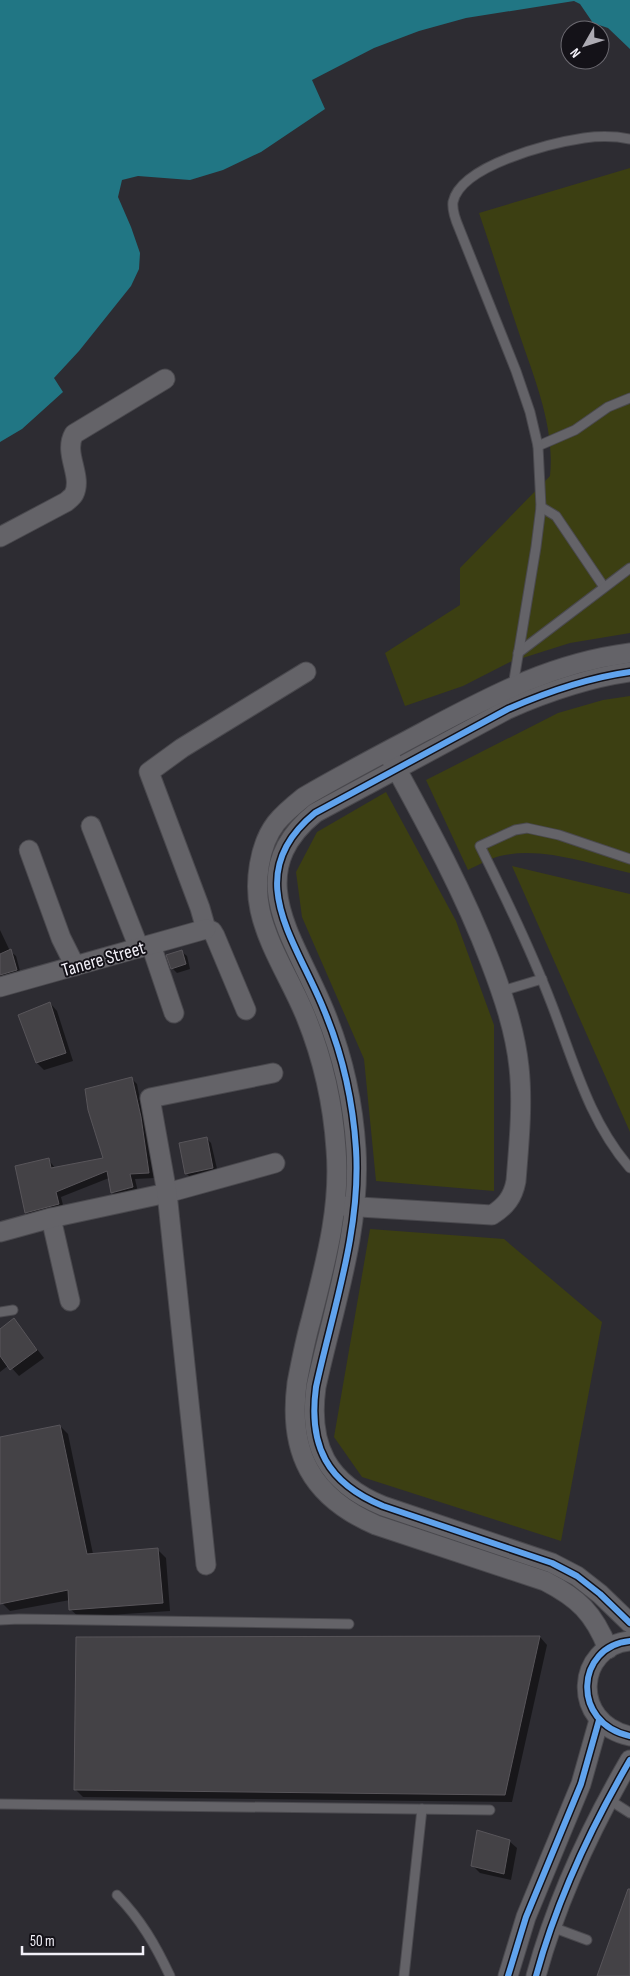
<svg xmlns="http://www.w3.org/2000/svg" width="630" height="1976" viewBox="0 0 630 1976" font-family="'Sofia Sans Condensed',sans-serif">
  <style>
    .green { fill: #3c3f12 }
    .water { fill: #217684 }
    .shadow { fill: #0007 }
    .building { fill: #444246; stroke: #58555a }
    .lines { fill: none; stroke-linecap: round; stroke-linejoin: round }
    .lane-casing { stroke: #4a494e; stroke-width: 11 }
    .street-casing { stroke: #4a494e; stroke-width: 21 }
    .lane { stroke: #646368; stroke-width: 9 }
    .street { stroke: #646368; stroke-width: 19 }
    .cycleway-casing { stroke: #141218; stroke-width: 9 }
    .cycleway { stroke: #60a3ed; stroke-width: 6 }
    .labels { text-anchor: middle; stroke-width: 4; stroke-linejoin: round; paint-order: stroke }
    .street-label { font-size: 19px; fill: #f2f0f8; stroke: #141218 }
  </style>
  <rect width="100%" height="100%" fill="#2d2c32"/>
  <!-- green -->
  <g class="green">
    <path d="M630,168v465l-60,10 -60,19 -47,24 -58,20 -20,-53 75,-48v-37l90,-92c5,-48 -15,-96 -30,-140 -14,-41 -27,-82 -41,-123z"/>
    <path d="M630,696v177c-41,-9 -88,-27 -130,-17 -11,3 -22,9 -32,14l-42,-90 132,-67 45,-13z"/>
    <path d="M386,792l70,129 38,104v166l-118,-10 -12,-122 -62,-142 -6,-45 21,-40z"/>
    <path d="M512,866l118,28v238z"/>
    <path d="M370,1229l134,10 98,83 -41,219 -199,-64 -28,-40z"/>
  </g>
  <!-- water -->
  <path class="water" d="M0,0h630v49l-22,-21 -15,-5 -13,-19 -6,-3 -108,17 -47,13 -45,17 -62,32 13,29 -64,43 -38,18 -33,10 -52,-4 -16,4 -4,17 13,30 9,26 -1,16 -8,17 -52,65 -25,27 9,14 -41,37 -22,13z"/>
  <!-- shadow -->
  <g class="shadow">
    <path d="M0,930l10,21 6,5 5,19 -17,5 -4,-4z"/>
    <path d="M182,952l5,4 3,13 -13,4 -5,-5z"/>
    <path d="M50,1003l7,8 16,50 -29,9 -7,-7z"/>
    <path d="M131,1078l6,6 18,94 -20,1 3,13 -20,6 -6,-6 -3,-14 -48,19 3,12 -32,9 -6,-5 22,-54 7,9 50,-9z"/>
    <path d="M206,1138l5,5 7,30 -27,5 -5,-5z"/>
    <path d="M14,1320l30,38 -25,18 -10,-11 -9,7v-42z"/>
    <path d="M60,1426l8,8 25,120 65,-4 8,8 4,53 -91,6 -9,-8v-9l-60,11 -8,-8 -2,-10v-155z"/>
    <path d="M540,1637l7,8 -35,157 -429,-5 -8,-8 2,-151z"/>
    <path d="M509,1841l8,7 -6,32 -31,-7 -7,-7z"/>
  </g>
  <!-- building -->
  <g class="building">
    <path d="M11,949l6,21 -17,5v-21z"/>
    <path d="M182,950l4,14 -15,5 -5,-14z"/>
    <path d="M50,1002l16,51 -30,10 -18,-48z"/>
    <path d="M132,1077l9,40 8,56 -19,1 3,13 -22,6 -4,-22 -51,21 3,12 -34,9 -10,-47 34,-8 2,10 52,-10 -15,-48 -3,-21z"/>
    <path d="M207,1137l6,31 -28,6 -6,-31z"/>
    <path d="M14,1318l23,32 -27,20 -10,-14v-27z"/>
    <path d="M60,1425l27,129 71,-6 5,55 -94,7 -1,-20 -68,14v-167z"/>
    <path d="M540,1636l-35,159 -431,-5 2,-153z"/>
    <path d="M477,1830l33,10 -6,34 -33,-8z"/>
    <path d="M628,1889h2v87h-33z"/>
  </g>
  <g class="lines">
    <defs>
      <g id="lane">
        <path d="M538,446l37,-16 33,-23 22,-9"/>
        <path d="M541,507l15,9 48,71"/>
        <path d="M518,653l112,-85"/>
        <path d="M513,686l23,-139 5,-40 -3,-61 -8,-34 -14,-41 -57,-143c-3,-7 -7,-18 -6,-26 8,-37 98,-59 131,-64 15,-2 31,-2 46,1"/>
        <path d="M630,859l-71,-24 -32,-7 -12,2 -35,16c26,52 51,104 72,159 22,57 37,116 78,163"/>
        <path d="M502,991l40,-12"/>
        <path d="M0,1312l13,-2"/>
        <path d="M0,1620l19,-1 330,5"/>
        <path d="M608,1799l22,14"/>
        <path d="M0,1804l490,6"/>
        <path d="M117,1895c24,25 38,49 53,81"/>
        <path d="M552,1927l35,13"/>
        <path d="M404,1976l18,-167"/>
      </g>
      <g id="street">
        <path d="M0,537l66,-35c2,-2 7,-5 8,-8 9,-18 -11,-41 0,-60l91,-55"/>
        <path d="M630,672c-43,6 -83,20 -122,37l-193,104c-76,62 -19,127 9,197 18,43 29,92 32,139 5,81 -23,160 -40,238 -8,59 11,96 67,119l169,57 25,13 23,18 30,29"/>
        <path d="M91,826l48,122"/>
        <path d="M29,850l32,88 14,28"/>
        <path d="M206,929l-6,-21 -51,-136 33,-24 124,-76"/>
        <path d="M206,929l6,2 3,5 31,74"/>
        <path d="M151,945l23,68"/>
        <path d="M0,987l206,-58"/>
        <path d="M343,1206l149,9c14,-9 21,-18 24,-34 3,-38 7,-77 3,-114 -4,-37 -16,-72 -29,-106 -27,-71 -64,-138 -100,-204"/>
        <path d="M51,1218l19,83"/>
        <path d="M0,1232l51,-14 116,-25 108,-30"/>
        <path d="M206,1565l-39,-372 -17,-95 123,-25"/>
        <path d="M630,1641c-54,5 -60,82 0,95"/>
        <path d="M608,1649c-14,-36 -30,-51 -63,-68l-169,-56c-65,-28 -88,-73 -79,-142 4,-21 8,-42 14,-63 14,-56 30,-112 25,-171 -3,-45 -13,-90 -30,-132 -14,-35 -38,-70 -46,-107 -6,-27 -1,-65 16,-87 8,-10 18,-18 28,-26 39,-23 80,-44 121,-66 68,-36 127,-68 205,-78"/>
        <path d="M508,1976l18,-59 55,-133 18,-64"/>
        <path d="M536,1976c21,-77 54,-147 94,-216"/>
      </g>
    </defs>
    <!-- lane casing -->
    <use href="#lane" class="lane-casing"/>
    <!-- street casing -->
    <use href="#street" class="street-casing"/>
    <!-- lane -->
    <use href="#lane" class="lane"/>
    <!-- street -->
    <use href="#street" class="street"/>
    <defs>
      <g id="cycleway">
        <path d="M630,672c-43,6 -83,20 -122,37l-193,104c-76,62 -19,127 9,197 18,43 29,92 32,139 5,81 -23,160 -40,238 -8,59 11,96 67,119l169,57 25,13 23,18 30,29"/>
        <path d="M630,1641c-54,5 -60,82 0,95"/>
        <path d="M508,1976l18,-59 55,-133 18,-64"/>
        <path d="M536,1976c21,-77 54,-147 94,-216"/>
      </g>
    </defs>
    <!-- cycleway casing -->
    <use href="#cycleway" class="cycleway-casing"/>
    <!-- cycleway -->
    <use href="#cycleway" class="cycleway"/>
  </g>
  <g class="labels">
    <!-- street labels -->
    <g class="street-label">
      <text transform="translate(103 958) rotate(-16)" y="7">Tanere Street</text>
    </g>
  </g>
  <!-- north arrow -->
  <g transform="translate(585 45) rotate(231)"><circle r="24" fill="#141218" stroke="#6d6b72"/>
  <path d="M0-4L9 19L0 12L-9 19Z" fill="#adabb3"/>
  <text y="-8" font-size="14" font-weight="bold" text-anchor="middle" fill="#f2f0f8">N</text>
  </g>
  <!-- scale -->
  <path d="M22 1946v8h121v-8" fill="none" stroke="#f2f0f8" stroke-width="2.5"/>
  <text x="30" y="1946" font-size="15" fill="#f2f0f8" stroke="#141218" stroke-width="4" paint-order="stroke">50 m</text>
</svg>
